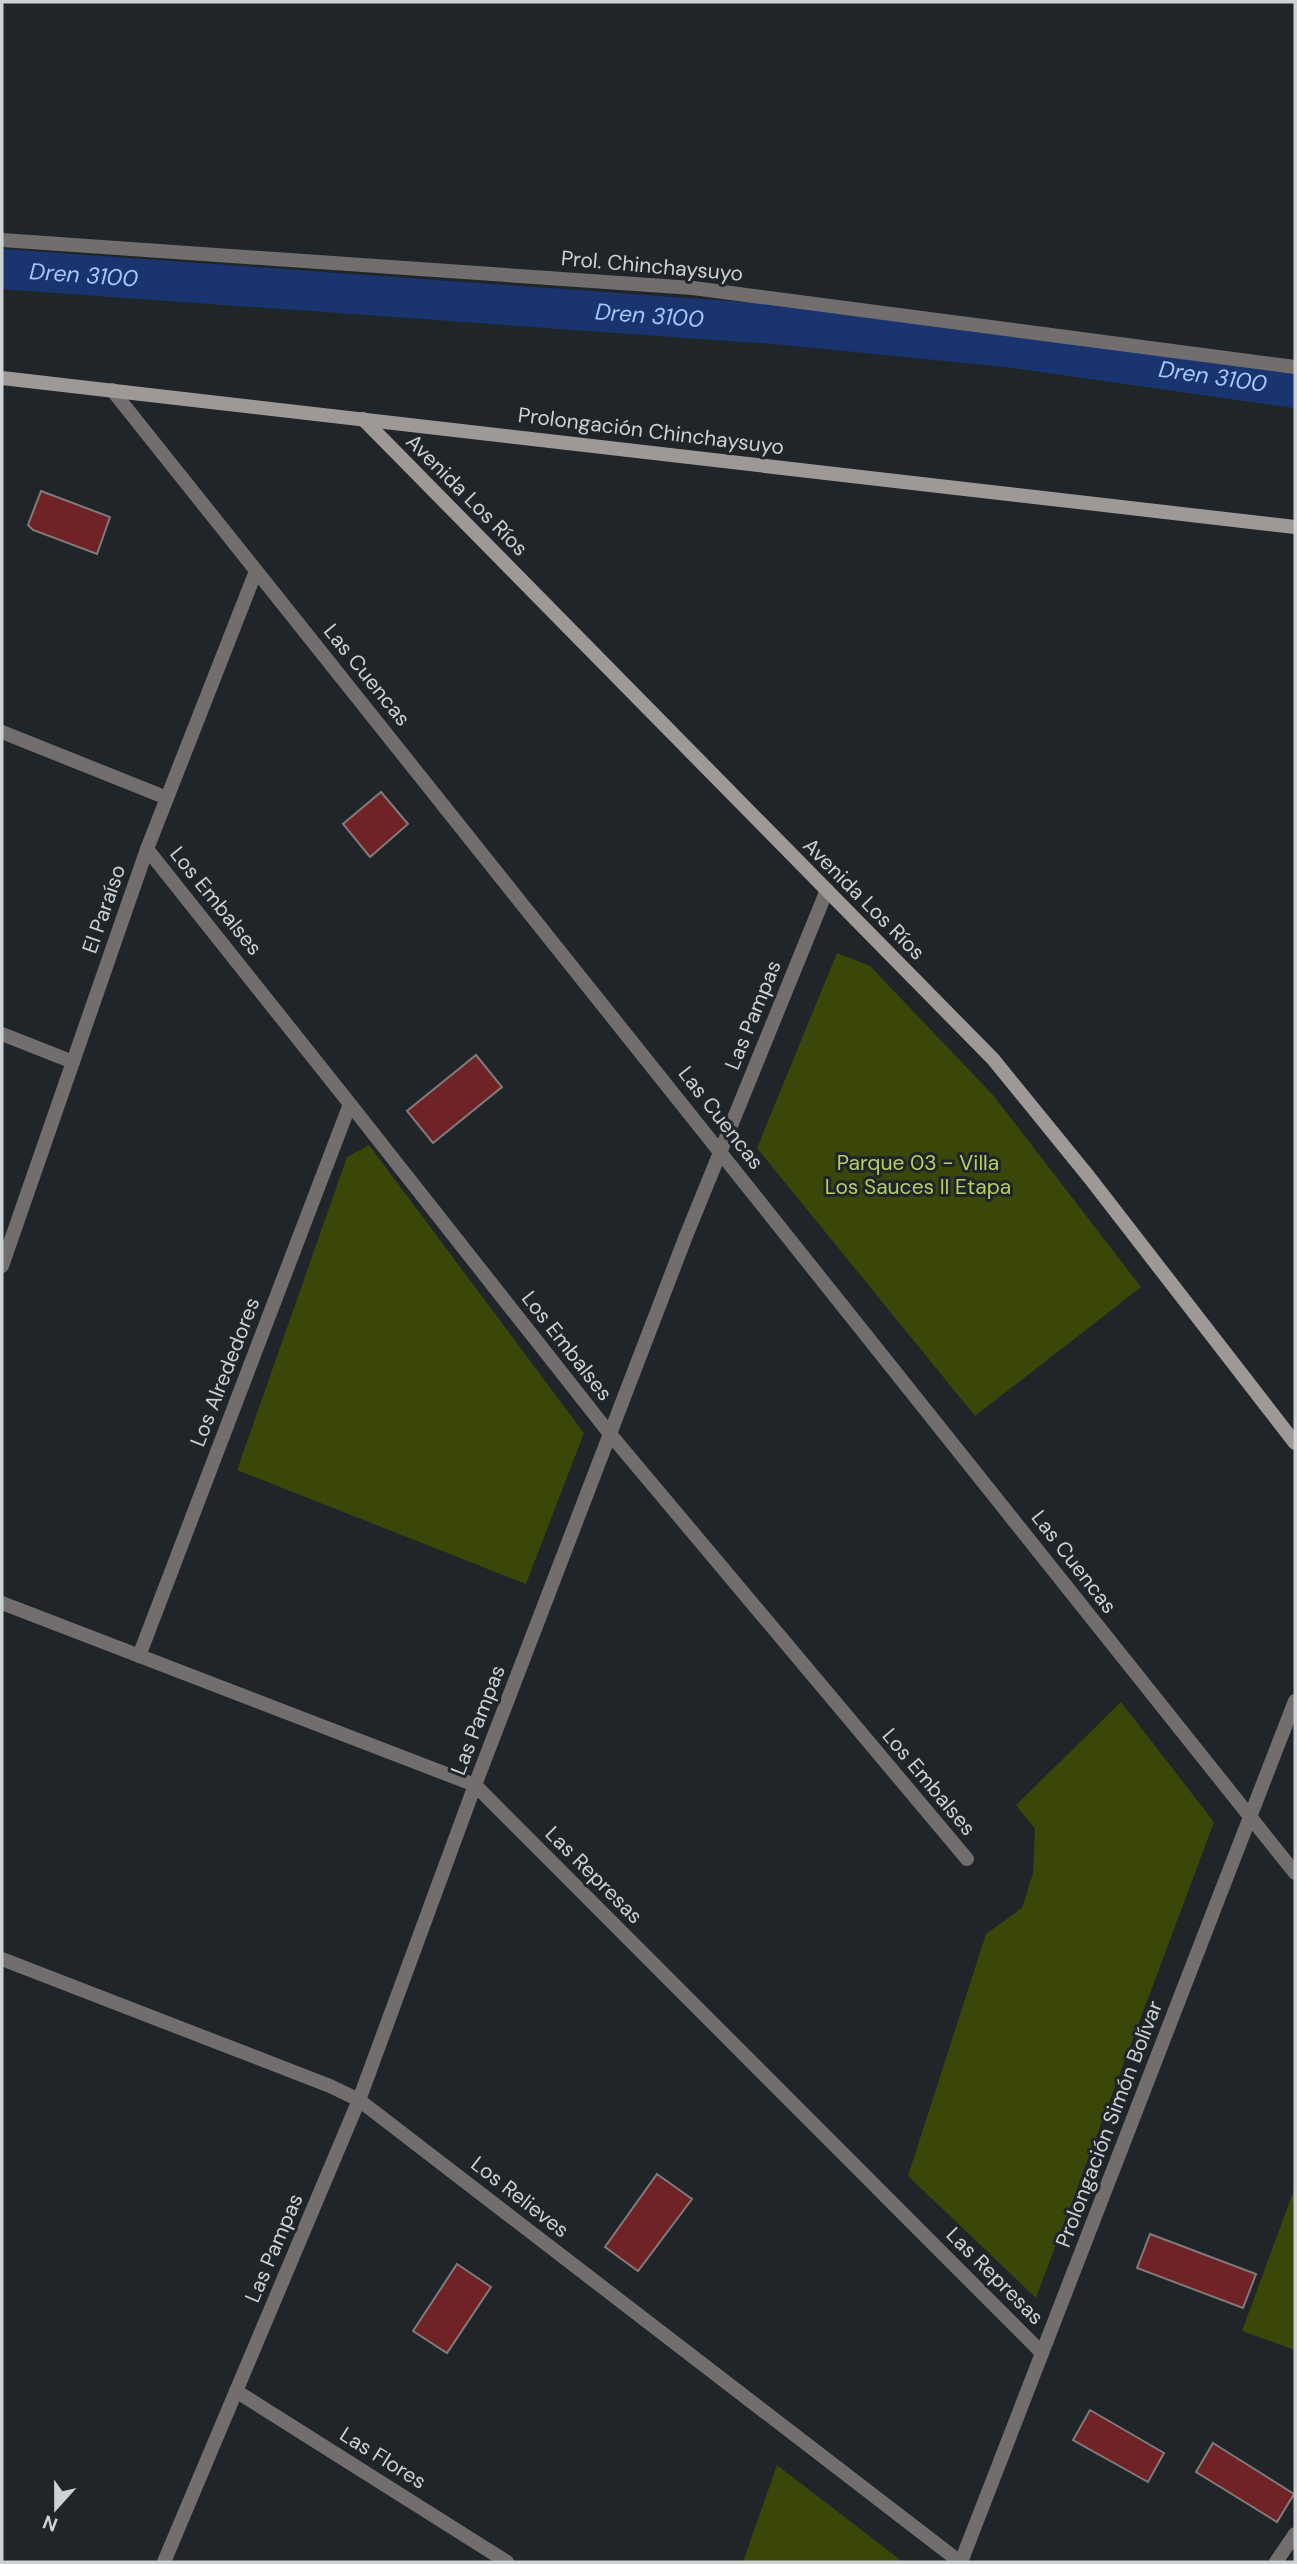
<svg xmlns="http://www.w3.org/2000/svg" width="1297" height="2564" viewBox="0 0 1297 2564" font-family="'DM Sans',sans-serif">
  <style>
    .green { fill: #3a4709 }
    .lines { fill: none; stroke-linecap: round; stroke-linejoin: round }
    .canal { stroke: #19346f; stroke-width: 40 }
    .building { fill: #6f2326; stroke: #827a7a; stroke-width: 2 }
    .street { stroke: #726e6e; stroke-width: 14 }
    .secondary { stroke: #9e9997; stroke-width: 14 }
    .labels { text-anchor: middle; stroke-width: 6; stroke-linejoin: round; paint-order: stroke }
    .street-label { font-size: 21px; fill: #ced2d4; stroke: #202529 }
    .park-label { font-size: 21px; fill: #b5d065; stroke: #202529 }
    .water-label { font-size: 23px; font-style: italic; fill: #a9c6fb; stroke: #202529 }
  </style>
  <rect width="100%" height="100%" fill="#202529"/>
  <!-- green -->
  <g class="green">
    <path d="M837,953l33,13 123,129 148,192 -166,129 -218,-268z"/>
    <path d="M369,1145l215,288 -58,151 -289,-114 110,-313z"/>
    <path d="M1121,1702l93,120 -178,476 -128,-122 78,-242 36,-26 11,-35 2,-44 -19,-24z"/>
    <path d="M1295,2187v163l-53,-19z"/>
    <path d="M777,2465l126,97h-160z"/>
  </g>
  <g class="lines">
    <!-- canal -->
    <path class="canal" id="s1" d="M2,269l784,56 221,22 288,41"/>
  </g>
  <!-- building -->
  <g class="building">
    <path d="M41,491l69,26 -13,37 -64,-24 -5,-5z"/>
    <path d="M381,792l27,32 -38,33 -27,-33z"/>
    <path d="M476,1055l26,32 -69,56 -26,-32z"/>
    <path d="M657,2174l35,25 -54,72 -33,-24z"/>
    <path d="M1150,2234l106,40 -13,34 -106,-40z"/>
    <path d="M457,2264l34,23 -44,66 -34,-22z"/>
    <path d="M1090,2410l74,43 -16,29 -75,-42z"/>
    <path d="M1213,2443l81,51 -17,28 -81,-50z"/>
  </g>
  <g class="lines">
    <!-- street -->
    <g class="street">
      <path d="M2,240l691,48 602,79"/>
      <path d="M112,390l1183,1483"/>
      <path d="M2,732l165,66"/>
      <path d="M147,849l203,255 260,330 357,425"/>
      <path d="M2,1034l71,28"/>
      <path d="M2,1266l145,-417 109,-278"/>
      <path d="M2,1603l473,182 567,568"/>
      <path d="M139,1656l211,-552"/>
      <path d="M2,1959l328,127 29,14 601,462"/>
      <path d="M236,2391l271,171"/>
      <path d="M164,2562l195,-462 116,-315 211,-549 141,-346"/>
      <path d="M961,2562l334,-861"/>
      <path d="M1276,2562l19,-28"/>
    </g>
    <!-- secondary -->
    <g class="secondary">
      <path d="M2,378l1293,149"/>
      <path d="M363,419l630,640 96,118 206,266"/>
    </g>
  </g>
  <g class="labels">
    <!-- street labels -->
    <g class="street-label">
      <text transform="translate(652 266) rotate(5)" y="7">Prol. Chinchaysuyo</text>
      <text transform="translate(651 431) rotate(7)" y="7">Prolongación Chinchaysuyo</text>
      <text transform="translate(467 495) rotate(45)" y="7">Avenida Los Ríos</text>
      <text transform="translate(367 675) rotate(51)" y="7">Las Cuencas</text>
      <text transform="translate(864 899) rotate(45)" y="7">Avenida Los Ríos</text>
      <text transform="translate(216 901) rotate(51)" y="7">Los Embalses</text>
      <text transform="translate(104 909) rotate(-71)" y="7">El Paraíso</text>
      <text transform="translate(753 1015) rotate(-68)" y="7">Las Pampas</text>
      <text transform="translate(721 1118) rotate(52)" y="7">Las Cuencas</text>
      <text transform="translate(567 1346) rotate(52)" y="7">Los Embalses</text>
      <text transform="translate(225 1372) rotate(-69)" y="7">Los Alrededores</text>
      <text transform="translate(1074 1562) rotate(52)" y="7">Las Cuencas</text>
      <text transform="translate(478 1720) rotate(-69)" y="7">Las Pampas</text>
      <text transform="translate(929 1782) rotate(50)" y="7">Los Embalses</text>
      <text transform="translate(594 1875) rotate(45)" y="7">Las Represas</text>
      <text transform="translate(1109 2124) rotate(-69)" y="7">Prolongación Simón Bolívar</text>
      <text transform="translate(520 2197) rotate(38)" y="7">Los Relieves</text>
      <text transform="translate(274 2248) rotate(-67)" y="7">Las Pampas</text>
      <text transform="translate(995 2276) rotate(45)" y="7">Las Represas</text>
      <text transform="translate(383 2458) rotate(32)" y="7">Las Flores</text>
    </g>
    <!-- park labels -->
    <g class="park-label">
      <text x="918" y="1170">Parque 03 - Villa<tspan x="918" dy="24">Los Sauces II Etapa</tspan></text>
    </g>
    <!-- water labels -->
    <g class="water-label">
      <text dy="8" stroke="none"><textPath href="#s1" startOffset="82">Dren 3100</textPath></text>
      <text dy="8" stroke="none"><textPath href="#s1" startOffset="649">Dren 3100</textPath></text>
      <text dy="8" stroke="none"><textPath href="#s1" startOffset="1216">Dren 3100</textPath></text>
    </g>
  </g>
  <!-- border -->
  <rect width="1297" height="2564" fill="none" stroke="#ced2d4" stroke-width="7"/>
  <!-- north arrow -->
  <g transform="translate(56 2508) rotate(201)" stroke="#202529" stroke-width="5" paint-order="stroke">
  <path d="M0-5L12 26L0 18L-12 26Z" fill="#ced2d4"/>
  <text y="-10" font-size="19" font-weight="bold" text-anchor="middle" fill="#ced2d4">N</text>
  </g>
</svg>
